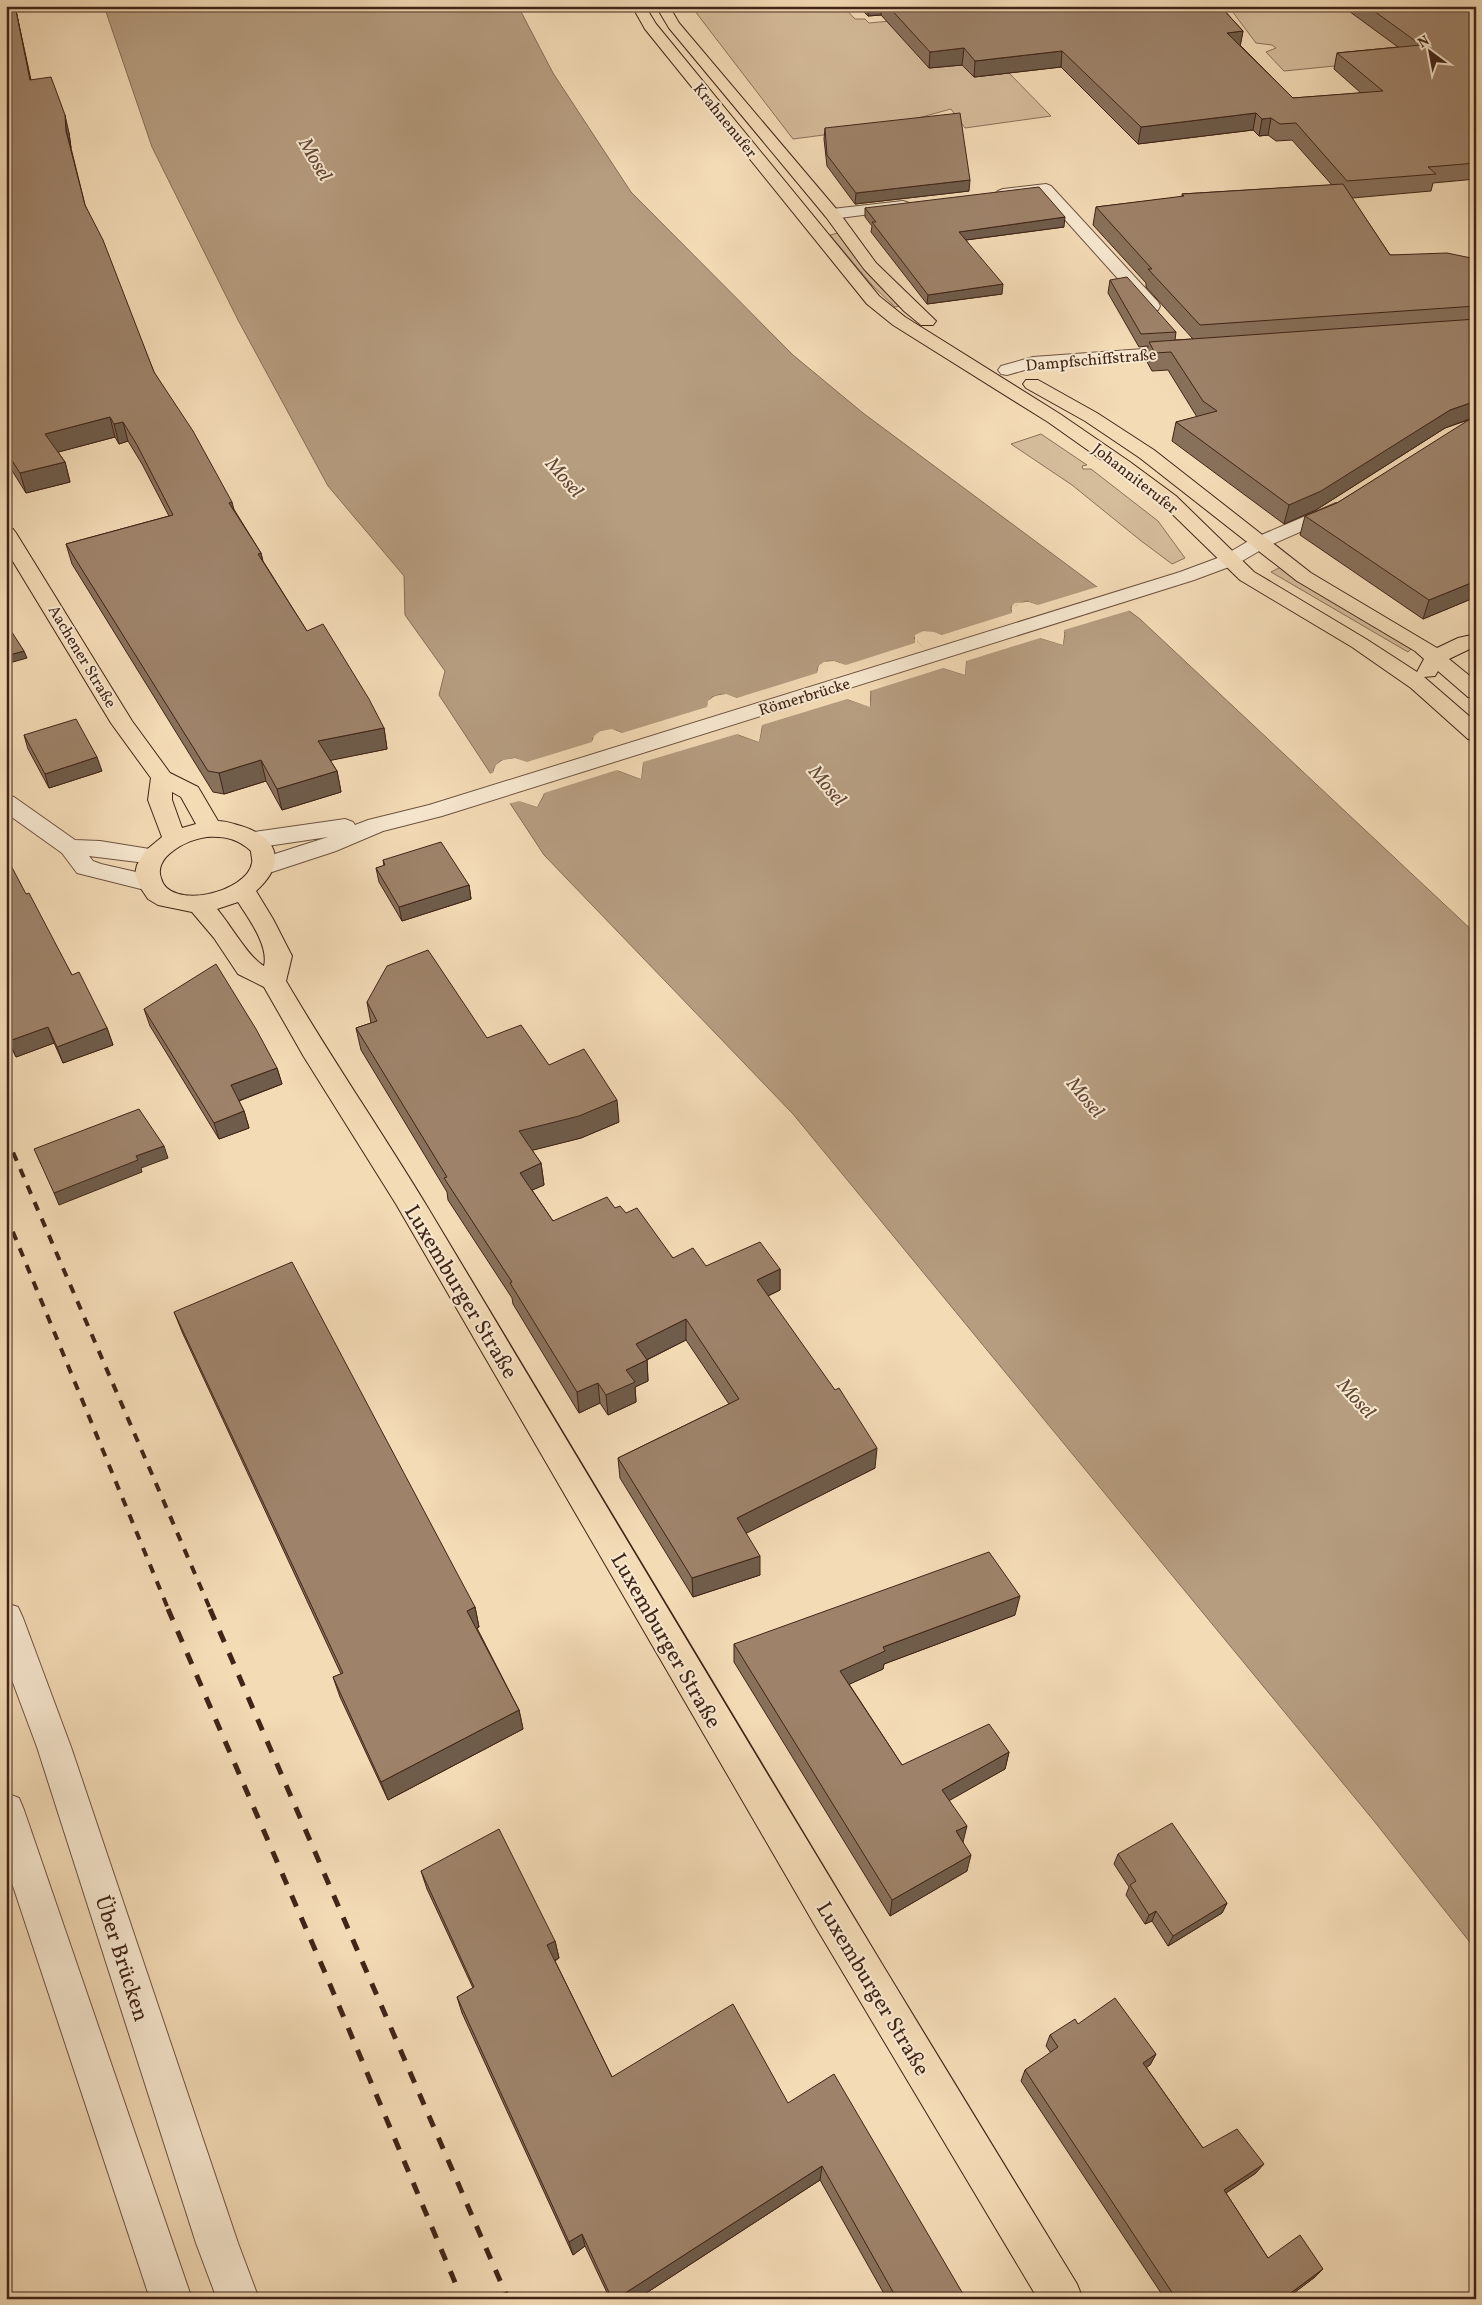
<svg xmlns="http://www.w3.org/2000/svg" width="1482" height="2305" viewBox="0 0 1482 2305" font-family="Vollkorn,serif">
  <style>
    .green { fill: #d5bc9b; stroke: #8b7059 }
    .water { fill: #b69d80; stroke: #876d56; fill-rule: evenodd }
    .pier { fill: #f3dbb6; fill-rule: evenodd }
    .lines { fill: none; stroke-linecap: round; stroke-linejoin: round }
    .minor-casing { stroke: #6e523f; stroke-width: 2 }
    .major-casing { stroke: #412417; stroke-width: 2 }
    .minor { fill: #f7e8d0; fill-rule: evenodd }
    .major { fill: #f3dbb6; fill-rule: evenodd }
    .rail-far1 { stroke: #412417; stroke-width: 4; stroke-dasharray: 9 9; stroke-linecap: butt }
    .rail { stroke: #412417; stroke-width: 5; stroke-dasharray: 12 12; stroke-linecap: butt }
    .wall { fill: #88715b; stroke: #412417 }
    .shaded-wall { fill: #6f5c4a; stroke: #412417 }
    .building { fill: #9e836a; stroke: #412417 }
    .labels { text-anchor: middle; stroke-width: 4; stroke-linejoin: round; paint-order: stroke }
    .far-street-label { font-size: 16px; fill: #412417; stroke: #f7e8d0 }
    .water-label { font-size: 20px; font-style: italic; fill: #644836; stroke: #f7e8d0 }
    .near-street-label { font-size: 22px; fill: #412417; stroke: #f7e8d0 }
  </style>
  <rect width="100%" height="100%" fill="#f3dbb6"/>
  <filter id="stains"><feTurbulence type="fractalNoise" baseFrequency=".004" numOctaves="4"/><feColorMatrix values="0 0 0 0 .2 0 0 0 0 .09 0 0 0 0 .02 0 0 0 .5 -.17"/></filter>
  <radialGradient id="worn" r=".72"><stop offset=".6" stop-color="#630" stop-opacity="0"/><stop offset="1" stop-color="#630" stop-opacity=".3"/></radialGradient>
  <!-- green -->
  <g class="green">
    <path d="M691,6h152l12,13h10l4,4 22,-2 71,44 12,12 35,-4 42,43 -86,12 -14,-19 -66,18 -92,12z"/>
    <path d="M1239,6h237v46l-192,19 -18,-19 10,-4 -4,-3 -16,-2 -27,-36z"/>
    <path d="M838,233l26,36 37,37 -6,1 -23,-22 -42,-50z"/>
    <path d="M1041,434l46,31 -5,1 1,3h8l67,52 27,37 -13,6 -32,-24 -68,-55 -61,-41z"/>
    <path d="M1281,567l131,81 -4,4 -137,-80z"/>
  </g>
  <!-- water -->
  <path class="water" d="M104,6h414l35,67 78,119 162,163 70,58 277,206 336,315v1016l-102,-129 -581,-707 -249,-259 -105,-160 6,-24 -40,-56 -1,-39 -76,-90 -90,-166 -86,-173zM1026,601l11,4 28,28 -2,12 -23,-7 -29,-28v-3zM923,631l19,4 24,26 -1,14 -22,-7 -29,-30zM828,661c20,-1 31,18 43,31l-1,14 -21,-6 -32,-29 2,-6zM722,694l15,4 25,29 -3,15 -20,-7 -32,-30 5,-8zM615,730l7,3 21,31 -2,15 -22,-8 -27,-32 8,-8zM515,758l12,5 17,32 -7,12 -17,-6 -27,-31 7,-9z"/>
  <!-- pier -->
  <path class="pier" d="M1100,586l31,24 -67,20 -1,15 -23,-7 -74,23 -1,14 -22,-7 -73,23v16l-23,-8 -85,26 -3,17 -22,-8 -94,28 -2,17 -24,-9 -73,23 -7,14 -18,-6 -11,3 -20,-30 5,-1 3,-8 7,-5 12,-2 12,4 65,-20 2,-6 6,-5 12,-2 10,4 85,-26 1,-6 7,-5 11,-2 11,4 80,-25 2,-8 5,-3 10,-1 12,4 69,-22v-8l8,-4 11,1 8,3 70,-22v-7l3,-3 14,-1 9,3zM1028,604l8,3 26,25 -1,10 -20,-6 -28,-26 3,-5zM926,634l14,3 24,25 -1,10 -19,-6 -27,-25 1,-5zM834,663l10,4 24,26v10l-18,-6 -30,-26 3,-6zM725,697l10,3 24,26 -2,12 -17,-5 -30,-27 3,-7zM614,732l6,3 21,28 -2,12 -20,-7 -24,-27v-3l6,-5zM515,761l10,3 16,31 -5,9 -15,-5 -25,-27 5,-9z"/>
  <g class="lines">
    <defs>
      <g id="minor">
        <path d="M1046,184l5,2 107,116 2,4 -2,4h-12l-104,-116 -39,5 -5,-2 -3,-3 3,-3 5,-2z"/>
        <path d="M903,201l6,2 2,3 -2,3 -77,10 -6,-2 -2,-3 2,-3 6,-2z"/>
        <path d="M1185,346l6,1 3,4 -3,4 -156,12 -28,8 -6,-1 -3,-4 3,-4 32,-9z"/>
        <path d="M1336,503l7,2 3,4 -3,4 -77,34 -29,17 -43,16 -752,236 -59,15 -47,20 -64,21 -8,2 -8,-2 -4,-6 4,-6 72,-23 -74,11 -8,-3 -4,-5 4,-5 8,-3 91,-13 8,3 2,3 13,-5 61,-15 751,-233 43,-16 29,-17z"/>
        <path d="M6,795l8,2 61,43 25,1 62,10 4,5 -4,5 -8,3 -65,-8 4,5 8,3 57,13 3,6 -3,6 -9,2 -72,-18 -15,-20 -56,-40z"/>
        <path d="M6,1603l12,4 5,11 48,129 167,496 21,56h-42l-21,-56 -159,-496 -31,-83z"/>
        <path d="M6,1793l13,5 5,12 168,489h-42l-144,-434z"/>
      </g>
      <g id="major">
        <path d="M632,6h13l11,18 223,272 26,21 155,97 70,48 46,34 78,76 112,67 51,33 7,-13 -9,-8 -118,-70 -157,-123 -55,-37 -59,-33 -3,-4 3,-4h12l59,33 57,37 157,123 126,75 21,-10 18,-4v12l-27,13 27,22v17l-8,-1 -30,-26 -3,5 -11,1 52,45v19l-8,-2 -57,-51 -59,-41 -112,-67 -78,-76 -46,-34 -68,-48 -155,-97 -26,-21 -222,-275z"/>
        <path d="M656,6h13l10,17 159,188 38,52 60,58 -3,4h-12l-17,-14 -40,-42 -38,-52 -157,-189z"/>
        <path d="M6,527l7,2 3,4 116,188 38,52 28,14 20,34c8,0 16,3 23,5 39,12 45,38 15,65l17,28 19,37 -6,25c45,77 96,151 142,227 215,360 430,719 649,1076l6,15h-45l-221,-370 -421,-725 -92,-147 -40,-70 -26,-13 -24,-36 -22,-26 -34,-7 -10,-6 -8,-12 -5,-13 2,-9 8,-14 17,-14 -14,-37 3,-22 -40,-55 -105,-173zM172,792l9,5 15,27 -14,4 -10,-28zM207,837c18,-1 31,2 44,14 0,4 2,9 1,12 -5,30 -83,48 -91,15 -3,-8 0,-15 5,-21 11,-11 26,-18 41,-20zM238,902c11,17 31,44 26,64 -15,-8 -34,-42 -47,-57z"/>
      </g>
    </defs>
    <!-- minor casing -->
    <use href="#minor" class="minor-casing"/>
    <!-- major casing -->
    <use href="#major" class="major-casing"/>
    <!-- minor -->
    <use href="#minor" class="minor"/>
    <!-- major -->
    <use href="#major" class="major"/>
    <!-- rail-far1 -->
    <g class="rail-far1">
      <path d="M6,1136l205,475"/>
      <path d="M6,1215l163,396"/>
    </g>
    <!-- rail -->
    <g class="rail">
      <path d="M168,1609l158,366 136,324"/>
      <path d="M210,1609l298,690"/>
    </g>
  </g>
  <!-- wall -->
  <g class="wall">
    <path d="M6,6h9l16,74 38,53 2,15 14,57 69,167 81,139 26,42 2,8 44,70 77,97 3,21 -57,11 7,11 4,21 -59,18 -16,-29 -42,13 -11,-2 -141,-228 -6,-20 103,-28 -27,-52 -14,-23 -9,3 -4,-7 -57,15 7,10 5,20 -44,11 -20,-32z"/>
    <path d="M858,6h381l-17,2 21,23 -3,14 53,53 68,-5 -27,-24 3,-16 61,-6 -56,-41h134v173l-43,4 -2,8 -79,7 38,57 86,4v338l-53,22 -123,-84 5,-19 32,-13 137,-85 -29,10 -129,82 -32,14 -112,-83 4,-19 21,-5 -29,-47 -16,1 -6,-11 2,-14 -9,1 -31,-54 2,-13 66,52 -1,8 18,-1 -47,-52v-4l-53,-58 3,-18 86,-10v-3l150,-9 -40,-45 -16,1 -8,-6 -9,1 -6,-6 -115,14 -77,-77 -87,10 -12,-12 -33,3 -48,-53 -13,1z"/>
    <path d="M825,128l144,63 -114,13 -28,-38 -3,-27z"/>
    <path d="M865,208l199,19 -98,13 36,54 -75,10 -56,-72 1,-6 -7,-9z"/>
    <path d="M24,735l78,36 -53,17 -21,-39z"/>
    <path d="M383,860l86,25 2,14 -69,22 -23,-39 -3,-14 8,-2z"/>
    <path d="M26,894l46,81 35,53 6,17 -50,18 -9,-20 -38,14 -10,-21z"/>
    <path d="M367,1002l120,36 62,27 70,57 -38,16 -49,12 9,13 3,22 -12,5 21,31 62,-13 11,5 47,45 33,8 74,3v21l-12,6 107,172 -129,65 14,42 -67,22 -73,-119 -2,-20 111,-54 -43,-64 -39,20 1,21 -13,6 1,15 -28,13 -8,-12 -21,10 -66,-109 -1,-6 -64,-98 -1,-8 -86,-142 -5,-22 15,-5z"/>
    <path d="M144,1009l133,59 5,16 -43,17 5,10 5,17 -30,11 -69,-113z"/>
    <path d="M174,1312l301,295 4,20 -2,1 42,82 4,19 -135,71 -48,-103 -7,-20 8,-3 -158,-340z"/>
    <path d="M1015,1615l-131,49 -1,5 -34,15 53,81 107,-13 -4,17 -56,31 14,42 4,29 -77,45 -156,-254v-18z"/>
    <path d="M1118,1854l109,49 -5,10 -54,33 -16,-25 -7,3 -19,-29 3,-8 -15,-23z"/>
    <path d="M421,1871l134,70 4,17 -4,3 57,116 176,26 178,196h-79l-67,-119 -183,119h-27l-25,-53 -12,9 -111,-242 -5,-16 16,-9 -46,-99z"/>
    <path d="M1078,2024l78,30 -6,11 -4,2 57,81 53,25 -30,20 42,65 55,11 -8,8 -27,20 2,2h-125l-144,-218 4,-11 26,-17 -5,-7 4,-11z"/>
  </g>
  <!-- shaded-wall -->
  <g class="shaded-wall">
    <path d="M15,6l19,91 -4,-17z"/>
    <path d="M868,6h13v9l-13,1z"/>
    <path d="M1207,6h32l-33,4z"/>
    <path d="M1243,31l-3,16 -13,-14z"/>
    <path d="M964,48l-2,17 -33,3 1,-16z"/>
    <path d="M1062,51l-1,16 -87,10 1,-16z"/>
    <path d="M1256,113l-3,17 -115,14 3,-17z"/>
    <path d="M65,115l4,18 2,15 -5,-17z"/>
    <path d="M1271,118l-3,17 -9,1 3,-17z"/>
    <path d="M970,180l-1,11 -114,13 1,-11z"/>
    <path d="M1065,217l-1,10 -106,14 1,-9z"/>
    <path d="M1003,284l-1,10 -75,10 1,-9z"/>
    <path d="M1476,401l-1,16 -30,11 -129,82 -32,14 5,-19 161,-95z"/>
    <path d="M110,417l5,20 -64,17 -6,-20z"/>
    <path d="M123,422l5,19 -9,3 -5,-20z"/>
    <path d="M65,462l5,20 -44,11 -6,-20z"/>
    <path d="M232,502l5,20 -8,-19z"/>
    <path d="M261,553l4,20 -7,-19z"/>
    <path d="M1476,581v16l-53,22 6,-19z"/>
    <path d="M24,651l3,7 -21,6v-8z"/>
    <path d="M384,728l3,21 -64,13 -5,-21z"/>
    <path d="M97,757l5,14 -53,17 -4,-14z"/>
    <path d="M261,760l5,21 -42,13 -5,-21z"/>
    <path d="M337,771l4,21 -59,18 -5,-21z"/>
    <path d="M469,885l2,14 -69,22 -3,-14z"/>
    <path d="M48,1027l6,16 -38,14 -7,-16z"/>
    <path d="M107,1028l6,17 -50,18 -6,-16z"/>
    <path d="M277,1068l5,16 -47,18 -4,-17z"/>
    <path d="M617,1100l2,22 -38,16 -59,15 -3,-22z"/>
    <path d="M244,1111l5,17 -30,11 -5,-16z"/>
    <path d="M164,1146l4,12 -27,10 1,4 -83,33 -5,-12 82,-37z"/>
    <path d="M541,1163l3,22 -21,9 -3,-21z"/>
    <path d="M780,1269v21l-23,11v-21z"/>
    <path d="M686,1319v21l-48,24 -2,-20z"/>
    <path d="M647,1360l1,21 -13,6 1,15 -28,13 -2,-20 20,-25z"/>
    <path d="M598,1383l2,20 -21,10 -2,-21z"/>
    <path d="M877,1448l-2,20 -138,70v-20z"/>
    <path d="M760,1556v19l-67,22 -1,-19z"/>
    <path d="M1020,1596l-5,19 -131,49 -1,5 -44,20 1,-18 43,-24z"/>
    <path d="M475,1607l4,20 -7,4 -5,-20z"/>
    <path d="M519,1710l4,19 -135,71 -7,-18z"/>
    <path d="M1009,1752l-4,17 -67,38 4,-17z"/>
    <path d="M967,1826l-4,16 -7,-11z"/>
    <path d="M971,1855l-4,16 -77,45 2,-16z"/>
    <path d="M1227,1903l-5,10 -54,33 5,-10z"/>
    <path d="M1156,1911l-4,10 -7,3 4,-9z"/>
    <path d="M555,1941l4,17 -8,4 -4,-17z"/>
    <path d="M1156,2054l-6,11 -12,9 5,-11z"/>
    <path d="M1264,2164l-8,9 -39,26 7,-9z"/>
    <path d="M822,2166l-2,14 -183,119h-21z"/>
    <path d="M582,2234l3,12 -12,9 -4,-13z"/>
    <path d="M1323,2269l-8,8 -29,22 2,-4z"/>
  </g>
  <!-- building -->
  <g class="building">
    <path d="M6,6h9l15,74 21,-3 14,38 1,16 19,74 18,35 51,132 39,59 39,71 -3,1 32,50 -3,1 49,77 16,-7 46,75 15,29 -66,13 19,30 -60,18 -16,-29 -42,13 -11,-2 -142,-227 107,-29 -36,-70 -14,-23 -9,2 -4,-7 -65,17 20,28 -45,11 -14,-22z"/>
    <path d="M888,6h332l23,25 -16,2 66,65 90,-7 -46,-38 84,-8 -54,-39h109v157l-48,4 8,7 -89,7 -51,-58 -16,1 -9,-6 -9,1 -6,-6 -115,14 -79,-76 -87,10 -11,-13 -34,4z"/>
    <path d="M960,113l10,67 -114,13 -29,-38 -2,-27z"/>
    <path d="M1343,184l47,71 57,-2 29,6v47l-276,19 -52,-56h4l-56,-62 88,-11 -2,-2z"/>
    <path d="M1039,187l26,30 -106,15 44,52 -75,11 -56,-73h4l-11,-14z"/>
    <path d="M1127,277l49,55 -35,2 -31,-54z"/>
    <path d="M1476,319v82l-26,9 -129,81 -32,14 -113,-83 41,-11 -14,-10 -32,-49 -16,1 -6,-11z"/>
    <path d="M1476,417v164l-47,19 -124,-84 32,-13 130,-82z"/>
    <path d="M6,623l18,28 -18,5z"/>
    <path d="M76,719l21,38 -52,17 -21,-39z"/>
    <path d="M441,842l28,43 -70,22 -23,-39 9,-3 -2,-5z"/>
    <path d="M6,856l20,38 3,-1 43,82 7,-3 28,56 -50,19 -9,-20 -39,14 -3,-6z"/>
    <path d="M428,950l59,88 34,-13 28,40 35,-16 33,51 -38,16 -60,15 22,32 -21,10 33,48 54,-24 8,11 5,-2 6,7 11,-5 36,50 20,-10 13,18 54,-24 20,27 -23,11 78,110 4,-2 38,60 -140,70 23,38 -68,22 -74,-120 121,-59 -53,-80 -50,25 11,16 -21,10 9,12 -29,13 -8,-12 -21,9 -67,-109 2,-1 -68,-104 3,-1 -91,-149 21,-7 -10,-19 20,-36z"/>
    <path d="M216,964l40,65 21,39 -46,17 13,26 -30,12 -70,-114z"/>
    <path d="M139,1109l25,37 -28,10 2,4 -84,33 -20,-44z"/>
    <path d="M292,1262l183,345 -8,4 52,99 -138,72 -48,-105 10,-4 -169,-361z"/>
    <path d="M989,1552l31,44 -137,51 2,4 -45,20 62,94 87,-41 20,28 -67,38 25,36 -11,5 15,24 -79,45 -158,-256z"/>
    <path d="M1172,1823l55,80 -54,33 -17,-25 -7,4 -19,-30 6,-4 -18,-27z"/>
    <path d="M499,1829l56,112 -8,4 65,132 121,-73 55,99 46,-29 132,225h-69l-75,-133 -206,133h-4l-30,-65 -13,8 -112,-245 17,-10 -53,-116z"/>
    <path d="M1115,1998l41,56 -13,9 60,85 34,-19 27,35 -40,26 44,68 32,-23 23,34 -35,26 2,4h-118l3,-2 -150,-227 33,-23 -8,-12 25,-16 3,5z"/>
  </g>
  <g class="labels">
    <!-- far-street labels -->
    <g class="far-street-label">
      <text transform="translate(726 120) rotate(51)" y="6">Krahnenufer</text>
      <text transform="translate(1091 359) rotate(-5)" y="6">Dampfschiffstraße</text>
      <text transform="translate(1136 478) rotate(38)" y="6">Johanniterufer</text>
      <text transform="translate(83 656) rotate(59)" y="6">Aachener Straße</text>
      <text transform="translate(804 696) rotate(-17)" y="6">Römerbrücke</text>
    </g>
    <!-- water labels -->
    <g class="water-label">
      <text transform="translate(316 159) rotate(60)" y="7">Mosel</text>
      <text transform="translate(565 477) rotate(49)" y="7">Mosel</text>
      <text transform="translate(828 785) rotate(50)" y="7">Mosel</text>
      <text transform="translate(1086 1097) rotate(50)" y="7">Mosel</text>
      <text transform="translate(1357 1398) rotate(48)" y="7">Mosel</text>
    </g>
    <!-- near-street labels -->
    <g class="near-street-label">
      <text transform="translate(462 1291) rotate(59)" y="8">Luxemburger Straße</text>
      <text transform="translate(667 1640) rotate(60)" y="8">Luxemburger Straße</text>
      <text transform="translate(123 1958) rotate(72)" y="8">Über Brücken</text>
      <text transform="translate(874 1988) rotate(59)" y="8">Luxemburger Straße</text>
    </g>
  </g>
  <!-- margin -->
  <rect width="1482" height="2305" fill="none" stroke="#f3dbb6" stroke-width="25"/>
  <rect x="8" y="8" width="1467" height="2290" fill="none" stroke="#412417" stroke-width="2.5"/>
  <rect x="12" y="12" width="1457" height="2280" fill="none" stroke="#412417"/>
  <!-- north arrow -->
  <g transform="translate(1430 52) rotate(328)" stroke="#f7e8d0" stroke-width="4" paint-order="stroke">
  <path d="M0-4L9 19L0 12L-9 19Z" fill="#412417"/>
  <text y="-8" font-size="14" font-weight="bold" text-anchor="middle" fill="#412417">N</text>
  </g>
  <rect width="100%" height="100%" filter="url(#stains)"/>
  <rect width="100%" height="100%" fill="url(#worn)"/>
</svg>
